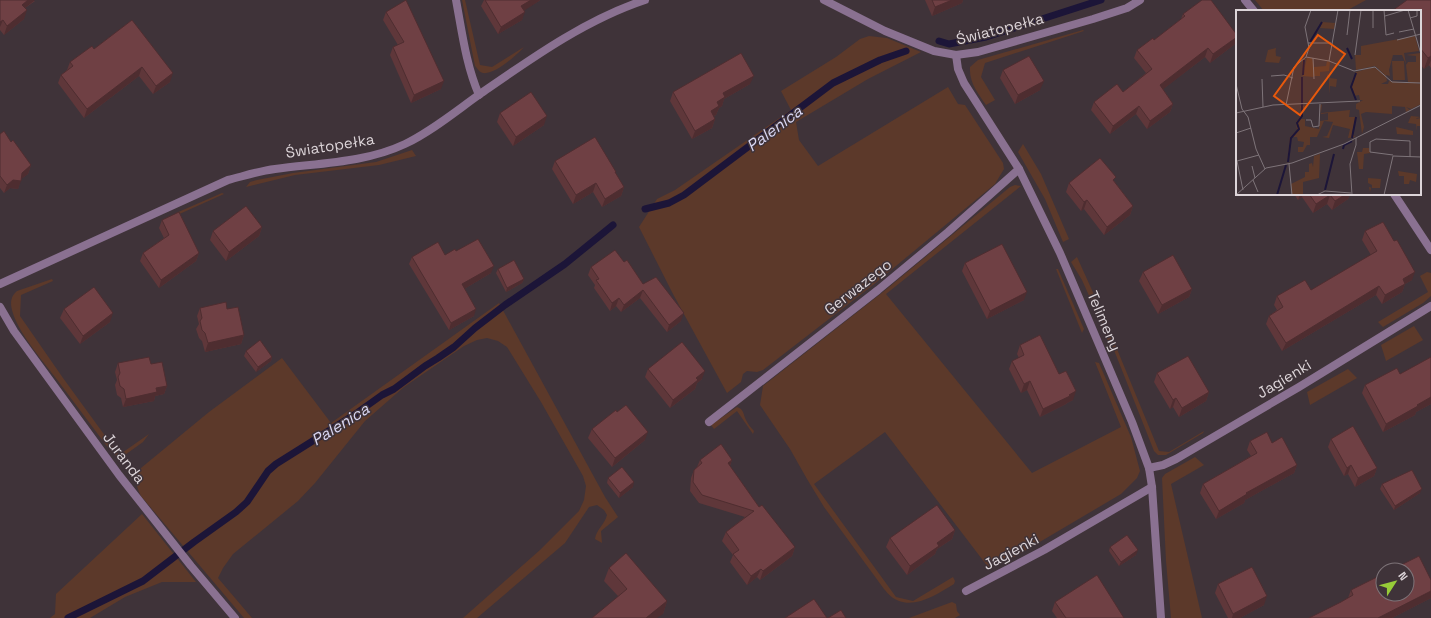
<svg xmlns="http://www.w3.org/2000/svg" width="1431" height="618" viewBox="0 0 1431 618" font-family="'Space Grotesk',sans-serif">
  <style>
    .green { fill: #5c392a }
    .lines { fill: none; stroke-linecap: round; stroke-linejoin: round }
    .stream { stroke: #1c1538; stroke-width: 7 }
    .minor { stroke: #8a7191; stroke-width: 8 }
    .wall { fill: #5f373a }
    .shaded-wall { fill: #4e2d30 }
    .building { fill: #6f4044; stroke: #4e2d30 }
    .labels { text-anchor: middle; stroke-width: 3; stroke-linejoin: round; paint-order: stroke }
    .street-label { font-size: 15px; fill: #ddd5d9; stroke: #3f3339 }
    .water-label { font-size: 16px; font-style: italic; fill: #dad7f3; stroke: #3f3339 }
    .inset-river { fill: none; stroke: #1c1538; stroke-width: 2 }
    .inset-road { fill: none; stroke: #7e7479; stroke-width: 1 }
    .view { fill: #e8590c; fill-opacity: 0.15; stroke: #e8590c; stroke-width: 2 }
    .inset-edge { fill: none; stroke: #ddd5d9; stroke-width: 2 }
  </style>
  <rect width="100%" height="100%" fill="#3f3339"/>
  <!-- green -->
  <g class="green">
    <path d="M462,0h3l15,65 12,2 32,-20c-8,9 -30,28 -41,26 -4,-1 -5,-4 -8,-7z"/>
    <path d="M1255,0h111l-20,11h-82z"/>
    <path d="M1083,30l1,1 -99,32 -4,14 14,23 -9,5c-8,-12 -17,-22 -16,-38l8,-7z"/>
    <path d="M869,36l18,2 34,14 -53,27 -72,43 3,18 19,26 130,-79 10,17 7,1 38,58 1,6 -9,15 -122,101 -110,85 -6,2 -10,-1 -4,3 -2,8 -14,11 -54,-99 -34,-67 18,-28 18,-9 116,-80 -10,-19 55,-34 24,-18z"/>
    <path d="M1023,144l18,30 28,65 -6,3 -18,-43 -27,-47z"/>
    <path d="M412,150l4,6 -37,9 -84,10 -49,12 4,-5 7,-2 36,-7 83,-11z"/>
    <path d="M1015,185l6,1 -135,108 146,179 89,-46 -26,-65 4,1 32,74 9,34 -3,7 -16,16 -110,65 -16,7 -7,1 -103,-135 -71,52 82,113 17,4 40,-24 2,4 -1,3c-15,9 -37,24 -55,17 -6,-2 -11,-7 -15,-12l-60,-82 -17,-28 -17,-30 -30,-44 3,-19 120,-94 127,-105z"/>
    <path d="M222,193l2,1 -49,22 1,-3z"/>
    <path d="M1077,257l19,42 -5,1 -9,-20 -11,-18z"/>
    <path d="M1056,269h2l26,60 -2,4z"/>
    <path d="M1427,272l4,1v23l-8,7 -40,24 -5,-5 50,-30 -8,-16z"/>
    <path d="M52,279l1,2 -32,14 -1,21 43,62 56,77 30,-21 -6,8 -21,15c-6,0 -10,-4 -13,-8 -18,-24 -36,-48 -54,-72 -13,-17 -38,-46 -43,-67 -2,-8 -1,-14 5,-19z"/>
    <path d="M499,303l106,194 13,20 -17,14 1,12 -7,-4c1,-9 10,-15 12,-24l-3,-5 -7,-5 -8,2 -24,36 -88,75h-14l77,-68 39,-39 5,-11 2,-14 -3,-10 -42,-74 -34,-55 -9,-6 -11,-3 -10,2 -13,6 -60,41 -39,34 -50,62 -17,18 -65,53 -10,14 -5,10 34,40h-8l-103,-122c-5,-10 -7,-18 0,-28l68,-56 73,-54 49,65z"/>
    <path d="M1105,320l54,131 10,1 35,-21 -1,2 -37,22h-8l-4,-4 -42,-106c-6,-5 -10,-16 -10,-23z"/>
    <path d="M1414,326l9,14 -37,21 -5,-16z"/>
    <path d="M1348,369l9,9 -47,27 -3,-13z"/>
    <path d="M737,407c7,2 6,7 9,13 2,4 5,8 8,11l-1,3 -16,-23 -23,18 -3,-4z"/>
    <path d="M1195,457l9,8 -33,19 31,134h-31l-5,-57 -4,-83 3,-4z"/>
    <path d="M142,514l54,68h-34l-37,15 -35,21h-40l5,-4 1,-20z"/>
    <path d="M952,602l4,2 1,7 3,4 -5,3h-46z"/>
  </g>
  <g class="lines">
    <!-- stream -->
    <g class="stream">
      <path d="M939,41l10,3 37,-7 115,-37"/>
      <path d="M645,209l24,-6 15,-8 149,-112 47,-23 26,-9"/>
      <path d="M68,618l75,-37 51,-39 42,-30 11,-10 21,-31 8,-7 78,-49 28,-20 12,-6 31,-23 13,-8 16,-11 21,-19 30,-23 60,-41 48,-39"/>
    </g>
    <!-- minor -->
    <g class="minor">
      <path d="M456,0c6,32 10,65 23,95"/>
      <path d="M824,0l61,31 49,20 22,4 22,-3 115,-33 34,-11 13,-8"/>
      <path d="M1245,0l9,11"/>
      <path d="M956,55l2,14 6,14 55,86 41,84 72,169 17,46 3,19 9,131"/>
      <path d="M1394,194l37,56"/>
      <path d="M0,284l228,-104c16,-4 31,-9 47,-11 43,-6 90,-6 130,-25 27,-13 51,-33 75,-50 52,-36 105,-74 165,-94"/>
      <path d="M0,307l14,24 105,144 72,91 44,52"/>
      <path d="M709,422l169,-132 70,-58 71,-63"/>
      <path d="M1149,468l14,-3 13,-6 123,-72 132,-81"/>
      <path d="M966,591l78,-41 108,-63"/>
    </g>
  </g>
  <!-- wall -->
  <g class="wall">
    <path d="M0,0l35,1 -10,7 -1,11 -20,16 -4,-5z"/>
    <path d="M484,0h56l-1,1 -15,9 -2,10 -24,14 -17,-28z"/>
    <path d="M925,0h38l-1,3 -30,13z"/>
    <path d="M1431,0v68l-2,-3 -5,4 -4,-5v-53z"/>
    <path d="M386,12l55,77 -30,14 -21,-48 3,-8 5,-2 -15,-25z"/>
    <path d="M1183,14l54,21v3l-2,6 -25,19 -5,-6 -42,32 10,15 -3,8 -23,17 -11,-15 -26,20 -19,-24 3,-8 29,-10 23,-19 -12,-15 3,-8 17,-10 27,-21z"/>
    <path d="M132,20l38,62 -17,12 -14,-18 -55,42 -26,-35 3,-8 6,-5 3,-8 24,-13z"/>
    <path d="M1003,70l37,20 -25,14 -15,-26z"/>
    <path d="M750,84l-26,15 -2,7 -3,2 -3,7 -2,1 1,3 -3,9 -20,11 -22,-38 3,-9z"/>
    <path d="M500,113l44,12 -31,21 -16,-24z"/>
    <path d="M0,134l11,8 20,23 -3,9 -7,5 -3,10 -8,-1 -6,5 -4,-5z"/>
    <path d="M555,161l60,12 9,14 -3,9 -19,11 -9,-15 -20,12 -21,-35z"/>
    <path d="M1114,181l19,25 -3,9 -26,20 -20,-26 -3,2 -15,-19 3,-9z"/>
    <path d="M1294,194h56l-2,5 -16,11 -5,-6 -14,9 -11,-16 -4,3z"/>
    <path d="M162,220l37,33 -3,8 -37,27 -19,-27 3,-8 21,-15 -5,-10z"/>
    <path d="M262,227l-3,9 -33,25 -16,-21 3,-9z"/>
    <path d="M1365,231l47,49 -7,4 -3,8 -20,12 -6,-9 -94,56 -16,-27 3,-8 8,-6 -3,-5 3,-9 34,-6 60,-35 -9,-15z"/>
    <path d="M456,251l35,22 -27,16 10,27 -25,14 -40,-66 3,-7 33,-2z"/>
    <path d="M624,262l19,22 38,37 -14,11 -27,-34 -19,14 -5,-6 -6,5 -16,-23 1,-3 -7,-10 3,-8z"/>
    <path d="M965,263l59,37 -37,19 -25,-48z"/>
    <path d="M498,269l26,10 -2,4 -16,9 -10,-19z"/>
    <path d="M1143,272l49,17 -3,8 -31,17 -19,-33z"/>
    <path d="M200,308l27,1 17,26 -3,9 -36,8 -3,-11 -3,-3 -3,-9 3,-5 -2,-8z"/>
    <path d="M64,309l46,13 -30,22 -20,-26z"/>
    <path d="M1020,345l39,29 14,26 -6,3 -1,1 -26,13 -13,-27 -6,3 -12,-24 3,-8 7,-3 -2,-4z"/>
    <path d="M246,351l26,6 -1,4 -15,11 -12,-16z"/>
    <path d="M1431,357v47l-15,8 -1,3 -32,17 -21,-39 3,-8 35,-11z"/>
    <path d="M118,363l33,1 16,22 -3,8 -9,2 -1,5 -31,6 -2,-9 -4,-3 -2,-10 2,-5 -2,-8z"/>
    <path d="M648,369l54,10 -5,4 -2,6 -25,19 -25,-31z"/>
    <path d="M1157,373l52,19 -3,9 -27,16 -6,-10 -3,2 -16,-27z"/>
    <path d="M592,429l53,11 -33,27 -24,-29z"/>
    <path d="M1331,439l46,29 -3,8 -19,11 -7,-13 -4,2 -16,-29z"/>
    <path d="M1250,441l22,2 25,22 -3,8 -49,27 -1,3 -28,16 -16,-26 3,-9 48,-28 -4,-6z"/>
    <path d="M700,460h32l-2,6 29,41 36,40 -3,9 -32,24 -3,-3 -10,8 -17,-23 3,-7 -11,-14 4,-9 19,-15 -46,-14 -9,-12 1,-13 3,-8 3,-3z"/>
    <path d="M608,478l25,9 -14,11 -12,-15z"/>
    <path d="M1382,484l38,9 -26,17 -14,-21z"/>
    <path d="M955,530l-3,9 -15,10 -2,5 -28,21 -21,-28 4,-9z"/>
    <path d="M1110,547l26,8 -17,11 -10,-15z"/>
    <path d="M609,568l58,33 -4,13 -45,-18 -14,-15z"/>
    <path d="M1431,580v18l-39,20 -51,-16 7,-4 3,-8z"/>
    <path d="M1218,584l46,21 -24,13h-12l-13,-25z"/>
    <path d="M1055,602l69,16h-67l-5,-7z"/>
  </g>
  <!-- shaded-wall -->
  <g class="shaded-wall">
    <path d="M28,0h7l-16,13 3,-8z"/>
    <path d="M531,0h9l-1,1 -20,13 2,-8z"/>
    <path d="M952,0h11l-1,3 -30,13 3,-9z"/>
    <path d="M27,10l-3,9 -20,16 3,-9z"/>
    <path d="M525,12l-3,8 -24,14 3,-7z"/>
    <path d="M3,20l-3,7v-5z"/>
    <path d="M1237,37l-2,7 -25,19 3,-9z"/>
    <path d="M1208,48l-3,9 -48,37 3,-9z"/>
    <path d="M1431,56v4l-2,5 -5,4 4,-11z"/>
    <path d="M142,67l-3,9 -55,42 3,-9z"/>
    <path d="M173,73l-3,9 -17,12 3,-8z"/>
    <path d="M754,76l-4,8 -26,15 -2,7 -3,2 -3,7 -8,4 3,-8 12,-18z"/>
    <path d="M444,81l-3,8 -30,14 3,-8z"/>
    <path d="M1044,81l-4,9 -25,14 3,-9z"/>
    <path d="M1173,104l-3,8 -23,17 3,-8z"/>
    <path d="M1139,106l-3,8 -26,20 3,-8z"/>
    <path d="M547,116l-3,9 -31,21 3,-9z"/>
    <path d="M715,119l-3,9 -20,11 3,-8z"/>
    <path d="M31,165l-3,9 -8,6 1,1 -3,8 -8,-1 -6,5 3,-8z"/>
    <path d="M596,183l-3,9 -20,12 3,-9z"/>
    <path d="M624,187l-3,9 -19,11 3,-8z"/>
    <path d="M1300,194h3l-1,3 -4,3z"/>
    <path d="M1346,194h4l-2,5 -16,11 3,-9z"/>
    <path d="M1330,195l-3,9 -14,9 3,-9z"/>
    <path d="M1087,200l-3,9 -3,2 3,-9z"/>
    <path d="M1133,206l-3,9 -26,20 3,-8z"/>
    <path d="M262,227l-3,9 -33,25 3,-9z"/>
    <path d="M199,253l-3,8 -37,27 2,-8z"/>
    <path d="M494,266l-3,7 -32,19 3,-8z"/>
    <path d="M1415,272l-3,8 -7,4 -3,8 -20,12 3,-9 18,-16z"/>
    <path d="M524,279l-2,4 -16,9 1,-4z"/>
    <path d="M1379,286l-3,9 -94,56 4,-8z"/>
    <path d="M1192,289l-3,8 -31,17 4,-9z"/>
    <path d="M643,290l-3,8 -19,14 3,-7z"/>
    <path d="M1027,292l-3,8 -37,19 3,-8z"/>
    <path d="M619,298l-3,8 -6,5 2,-8z"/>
    <path d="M476,309l-2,7 -25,14 2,-7z"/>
    <path d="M113,313l-3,9 -30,22 3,-8z"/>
    <path d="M684,313l-3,8 -14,11 2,-7z"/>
    <path d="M244,335l-3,9 -36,8 3,-9z"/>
    <path d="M272,357l-1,4 -15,11 2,-5z"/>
    <path d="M705,371l-3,8 -5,4 -2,6 -25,19 3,-8 23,-22z"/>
    <path d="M1030,381l-3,9 -6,3 3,-9z"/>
    <path d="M167,386l-3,8 -9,2 -1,5 -31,6 3,-8 30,-11z"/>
    <path d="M1076,391l-3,9 -6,3 -1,1 -26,13 3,-8z"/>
    <path d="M1209,392l-3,9 -27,16 3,-9z"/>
    <path d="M1431,397v7l-15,8 -1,3 -32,17 3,-8 31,-19z"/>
    <path d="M1176,398l-3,9 -3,2 3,-9z"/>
    <path d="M648,432l-3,8 -33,27 3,-9z"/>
    <path d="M732,460l-3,8 -1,-5z"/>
    <path d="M1297,465l-3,8 -49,27 -1,3 -28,16 3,-8 27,-18z"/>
    <path d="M1351,465l-3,9 -4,2 3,-8z"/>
    <path d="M1377,468l-3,8 -19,11 3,-9z"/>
    <path d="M634,482l-1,5 -14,11 1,-5z"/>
    <path d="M1422,489l-2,4 -26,17 1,-4z"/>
    <path d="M955,530l-3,9 -15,10 -2,5 -28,21 3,-9 27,-23z"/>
    <path d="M795,547l-3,9 -32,24 3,-9z"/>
    <path d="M1138,550l-2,5 -17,11 2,-4z"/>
    <path d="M761,569l-4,8 -10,8 4,-9z"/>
    <path d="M1431,591v7l-39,20h-14z"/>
    <path d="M1267,596l-3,9 -24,13h-8l1,-4z"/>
    <path d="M667,601l-4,13 -6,4h-11z"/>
  </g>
  <!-- building -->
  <g class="building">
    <path d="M0,0h28l-6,5 5,5 -20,16 -4,-6 -3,2z"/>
    <path d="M406,0l38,81 -30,14 -21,-48 11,-5 -18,-30z"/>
    <path d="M485,0h46l-10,6 4,6 -24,15z"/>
    <path d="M932,0h20l-17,7z"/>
    <path d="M1202,0h9l26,35v2l-24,17 -5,-6 -48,37 13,19 -23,17 -11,-15 -26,20 -19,-24 23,-18 6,8 29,-23 -15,-19 16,-12 1,2 31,-24 -2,-2z"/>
    <path d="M1407,0h24v56l-3,2 -8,-10v-37h-28z"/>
    <path d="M132,20l41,53 -17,13 -14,-19 -55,42 -26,-34 12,-9 -3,-4 22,-16 2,3z"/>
    <path d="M741,53l13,23 -31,17 2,4 -8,5 2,4 -8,5 4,8 -20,12 -22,-39z"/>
    <path d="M1029,56l15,25 -26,14 -15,-25z"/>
    <path d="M531,92l16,24 -31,21 -16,-24z"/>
    <path d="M4,131l7,11 2,-2 18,25 -9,8 -1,8 -8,-1 -6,5 -7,-9v-42z"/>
    <path d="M595,137l21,35h-1l9,15 -19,12 -9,-16 -20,12 -21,-34z"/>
    <path d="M1100,158l16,19 -3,3 20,26 -26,21 -20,-27 -3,2 -15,-19z"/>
    <path d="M1309,194h37l-11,7 -5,-6 -14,9z"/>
    <path d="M246,206l16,21 -33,25 -16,-21z"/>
    <path d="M179,212l20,41 -38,27 -18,-27 26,-18 -7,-15z"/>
    <path d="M1383,222l11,19 3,-1 18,32 -12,7 2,5 -20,11 -6,-9 -93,57 -17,-27 14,-9 -6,-11 28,-16 6,10 66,-39 -12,-20z"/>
    <path d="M478,239l16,27 -32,18 14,25 -25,14 -39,-66 26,-15 7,13 10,-6 1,2z"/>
    <path d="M1002,244l25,48 -37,19 -25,-48z"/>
    <path d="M615,250l9,12 3,-2 16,24 13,-7 28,36 -15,12 -26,-35 -19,15 -5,-7 -7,5 -16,-23 3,-1 -8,-12z"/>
    <path d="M1173,255l19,34 -30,16 -19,-33z"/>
    <path d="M514,260l10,19 -17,9 -9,-19z"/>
    <path d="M94,287l19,26 -30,23 -19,-27z"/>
    <path d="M226,302l1,7 11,-2 6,28 -36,8 -3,-10 -3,-3 -2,-9 2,-3 -2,-10z"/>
    <path d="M1040,335l19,39 7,-3 10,20 -7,4 1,1 -27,13 -13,-28 -6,3 -12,-23 12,-6 -4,-10z"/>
    <path d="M260,340l12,17 -14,10 -12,-16z"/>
    <path d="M682,342l23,29 -9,7 2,2 -25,20 -25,-31z"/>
    <path d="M1188,356l21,36 -27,16 -6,-10 -3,2 -16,-27z"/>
    <path d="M149,357l2,7 11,-2 5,24 -11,2 1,4 -31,7 -2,-10 -4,-3 -2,-9 2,-4 -2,-10z"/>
    <path d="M1431,357v40l-14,8 1,1 -32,18 -21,-39 32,-17 3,6z"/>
    <path d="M626,405l22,27 -33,26 -23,-29 24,-19 1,2z"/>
    <path d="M1353,426l24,42 -19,10 -7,-13 -4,3 -16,-29z"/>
    <path d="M1267,432l5,11 10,-6 15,28 -51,28 1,1 -28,17 -16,-27 54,-31 -7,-12z"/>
    <path d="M721,444l11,16 -4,3 31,44 3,-2 33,42 -32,24 -2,-2 -10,7 -18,-22 6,-4 -13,-18 28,-21 -52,-16 -9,-13 1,-12 8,-7 -2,-3z"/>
    <path d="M622,467l12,15 -14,11 -12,-15z"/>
    <path d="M1412,470l10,19 -27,17 -13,-22z"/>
    <path d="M937,505l18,25 -18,13 2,3 -29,20 -20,-28z"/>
    <path d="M1127,535l11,15 -17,12 -11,-15z"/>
    <path d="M626,553l41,48 -21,17h-54l35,-29 -18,-21z"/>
    <path d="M1419,556l12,24v11l-53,27h-69l32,-16 12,-7 -2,-5 32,-16v20h24v-24h-16z"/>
    <path d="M1252,567l15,29 -34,18 -15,-30z"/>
    <path d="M1097,575l27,43h-58l-11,-16z"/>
    <path d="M814,599l13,19h-42z"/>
    <path d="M841,610l5,8h-18z"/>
  </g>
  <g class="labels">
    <!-- street labels -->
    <g class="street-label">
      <text transform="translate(1000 29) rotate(-14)" y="5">Światopełka</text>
      <text transform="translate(330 146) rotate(-9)" y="5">Światopełka</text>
      <text transform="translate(858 287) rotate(-38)" y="5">Gerwazego</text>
      <text transform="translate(1104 321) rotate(67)" y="5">Telimeny</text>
      <text transform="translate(1284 379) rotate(-31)" y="5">Jagienki</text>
      <text transform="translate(124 458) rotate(53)" y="5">Juranda</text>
      <text transform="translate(1011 552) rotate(-28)" y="5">Jagienki</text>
    </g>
    <!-- water labels -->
    <g class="water-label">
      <text transform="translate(774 128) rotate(-37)" y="6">Palenica</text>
      <text transform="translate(340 424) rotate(-32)" y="6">Palenica</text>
    </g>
  </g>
  <!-- overview -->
  <g transform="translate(1236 10)">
    <rect width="185" height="185" fill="#3f3339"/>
    <path d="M86,12l13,1 -1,6 -14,-1zM179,26l4,15 -15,2 2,11 -4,-9h-9l-4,15 1,6 -4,-1 1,6 -6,3h7l1,-3 32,3v20l-10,5 -5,-2 4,3 -4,2 -1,-5 -13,-1v8l-26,-2 -5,2 3,13 -2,7 -3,-24 -3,-1v-5l7,-4h-3l-1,-5 -5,1 1,4 -4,-13 1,-7 4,-8 18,-5 11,8 -10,-9 -19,4 -1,-15h6v-9zM40,38l-1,8 1,-5v5l5,1 -2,6 -14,-1 3,-12zM184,43l1,30 -8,1 -5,-2 -2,-17 2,-3h8v-6l-10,-1zM69,48v8l2,-8h5l2,9 12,-1 1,-5 3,1 -1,9 -9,1v4h7l1,-3v3h-13l-2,1 -10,-1 -1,-16zM156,51h12l1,19h-12zM93,64l1,4 7,1 -1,8 -6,-1 -1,8zM86,94l-1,9 29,-3 -1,7h7l-4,15 3,5 -7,1 2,-9 -17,-4 -4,13 -7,-1 5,-1 6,-14 -9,-1 -7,16h-7v8h-3l-4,7h-5v-5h5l1,-5 -6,-1 -1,-4h-5l-5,26 3,-26 7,-7 -1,-8 6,-8 -2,-8h5l-4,13h4v7l14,3 1,-8 8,-1v-7l-7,1 -1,-8zM175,106l10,1 -4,1 -1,1 5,-1v8h-4v5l-1,-7 -8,-1zM160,117l17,4v4l-16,-1zM127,138h6l1,5 -6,1 -1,15h-4l-2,-17h5zM84,144l-1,24 -16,4v13h-11l-1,-11 14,-7v-5h4v-8l3,-1 1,4 1,-11zM162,161l19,3 -1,8 -6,-2 -1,4h-5v-8h-5zM132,168l13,1 -1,9h-9l-1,4 -1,-5 3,1v-3l-4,-2z" fill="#5c392a"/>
    <path class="inset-river" d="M74,32l12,-20M111,38l5,11M67,65l1,-15M120,90l-5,-13 5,-14M116,128l4,-21M107,139l1,-4 8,-4M52,152l3,-24 8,-9 -2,-6 5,-7v-39M89,180l9,-36M41,185l9,-30"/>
    <path class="inset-road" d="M148,0l2,25 8,-2M172,0l13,44M149,6l20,-6M174,8l7,-2v-6M137,18v-18M163,22l15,-3M111,25l3,-25M161,30l24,-6M72,33h23M119,45l6,-45M70,47l23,4 25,10 21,-4 17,15 29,1M77,48l1,21M93,51l9,-51M35,66l13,-1 9,3M26,69l1,28M0,74l6,25 6,8 8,32 9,20M50,95l8,-38 12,-10 3,-9 -4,-21 6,-17M0,103l37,-8 87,-4M70,110h5l2,7 6,-1 1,-22M0,123l15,-5M157,145l-23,-3v-10l6,-3 34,2v16M53,154l3,31M16,156l3,12M17,170l5,12M7,180l-6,-29 22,-6M0,185l30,-27 26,-5 52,-19 77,-39M81,185l8,-4 26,2M116,185l-2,-31 6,-19v-7M148,185l9,-39 28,1"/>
    <path class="view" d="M82,25l27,19 -45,61 -26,-19z"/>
    <rect width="185" height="185" class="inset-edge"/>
  </g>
  <!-- north arrow -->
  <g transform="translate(1395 582) rotate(54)"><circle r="19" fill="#3f3339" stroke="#7e7479"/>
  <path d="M0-3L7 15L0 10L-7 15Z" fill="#97cc38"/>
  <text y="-6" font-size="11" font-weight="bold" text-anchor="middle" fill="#ddd5d9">N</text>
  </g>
</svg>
